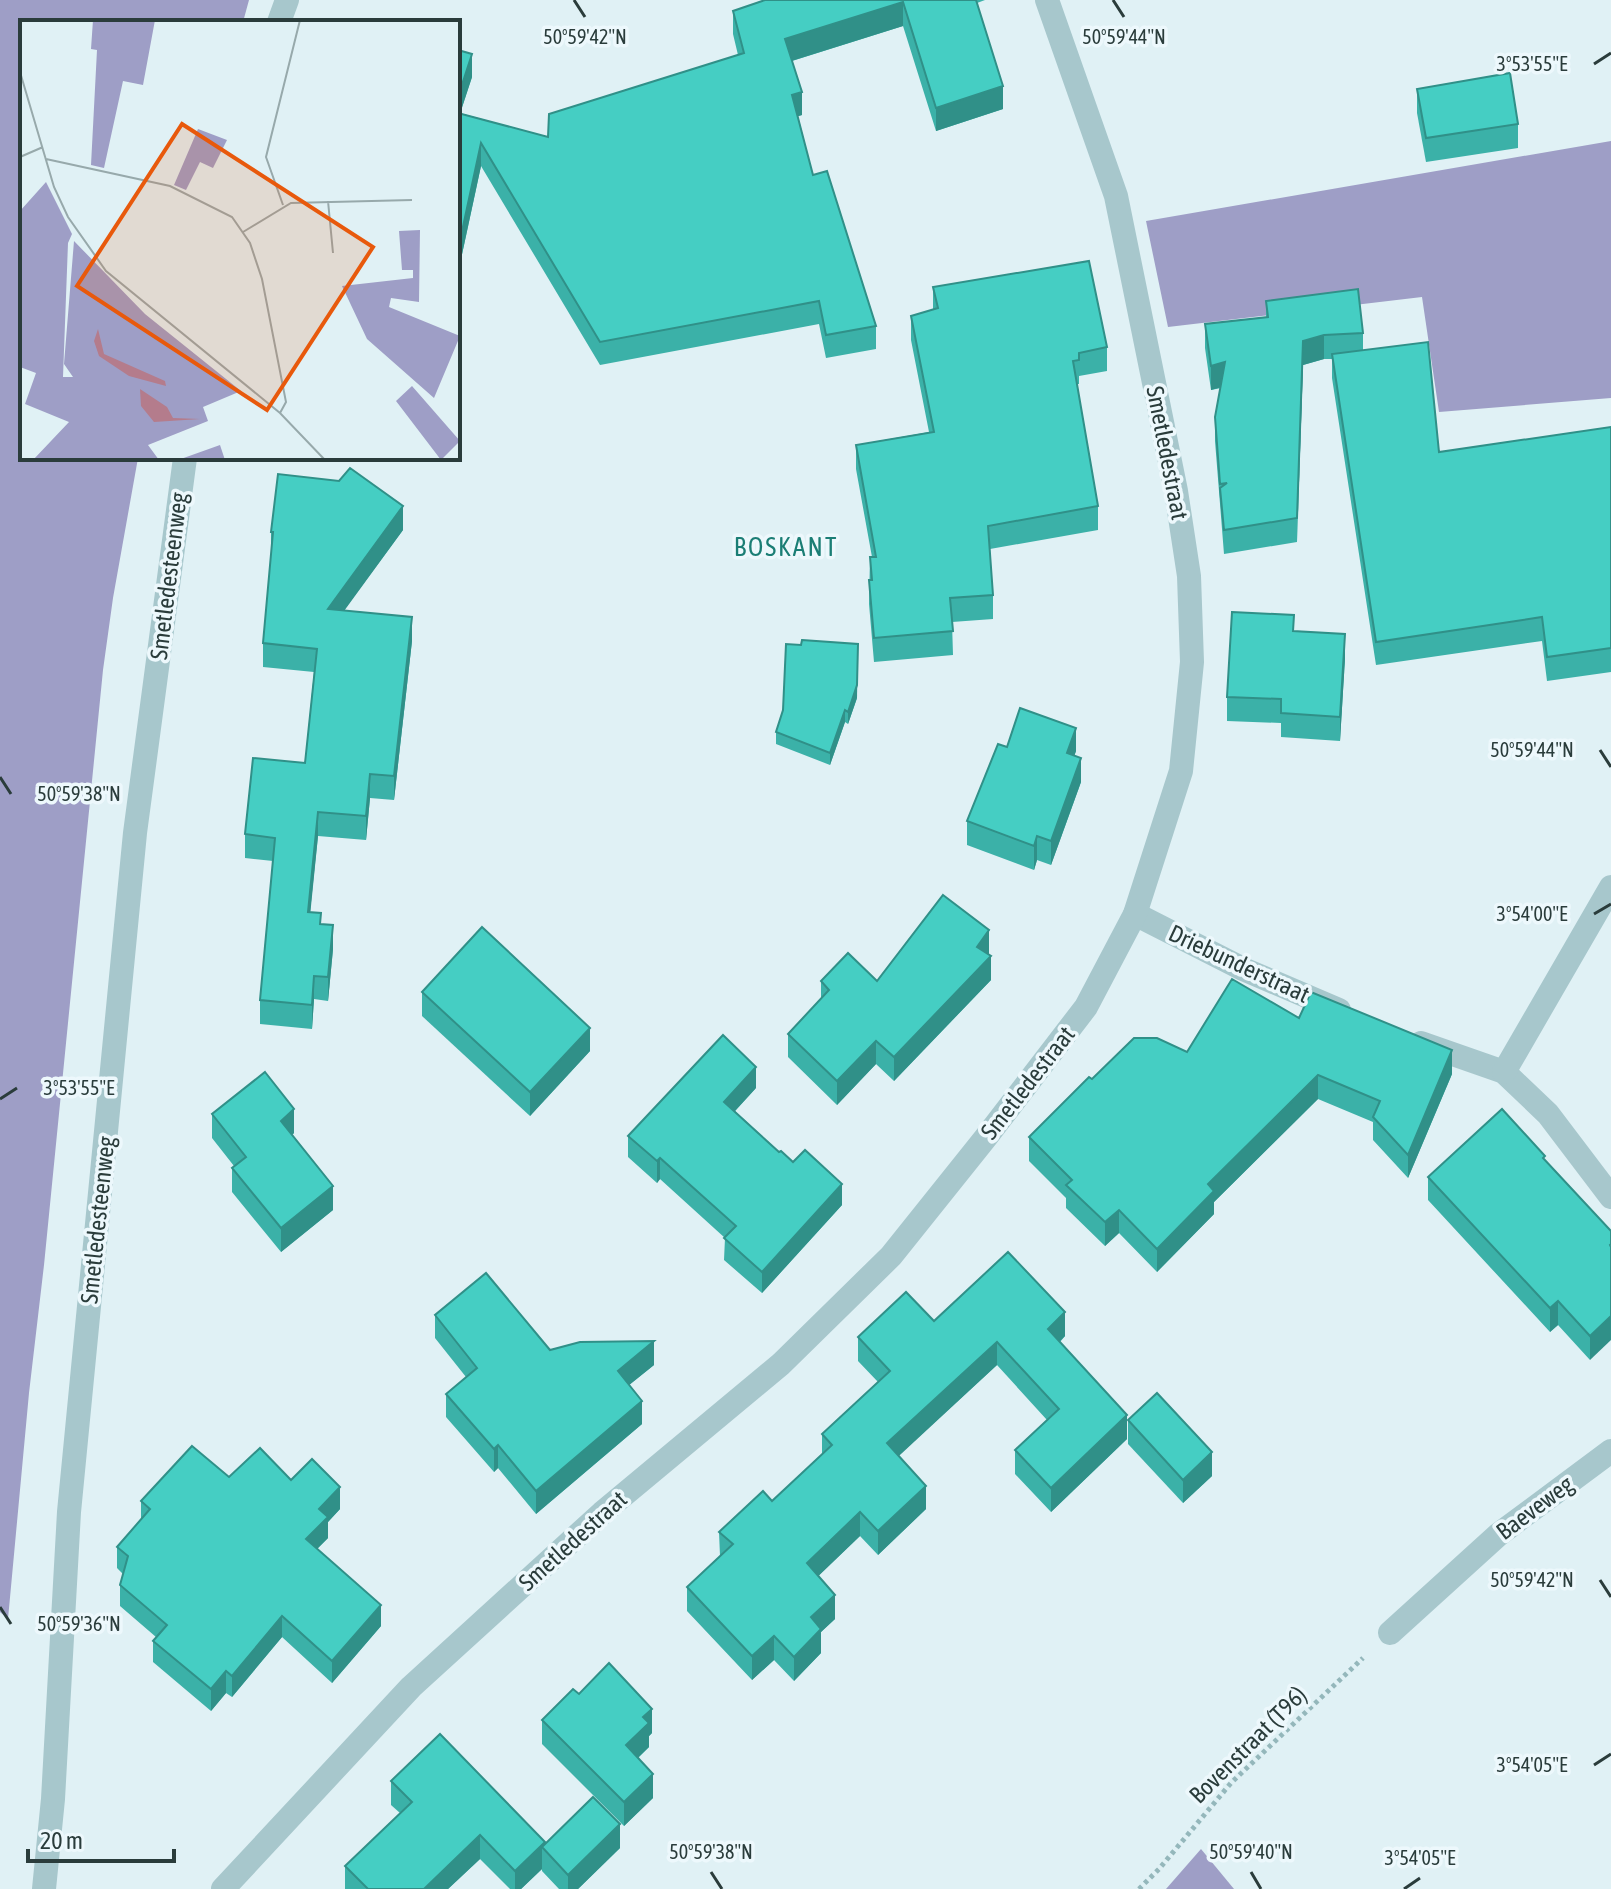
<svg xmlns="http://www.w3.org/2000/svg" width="1611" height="1889" viewBox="0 0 1611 1889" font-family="'Asap Condensed',sans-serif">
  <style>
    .green { fill: #9e9ec6 }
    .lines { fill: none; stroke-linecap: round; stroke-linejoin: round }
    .path { stroke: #94b7bb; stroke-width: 5; stroke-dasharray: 4 4; stroke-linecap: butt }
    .minor { stroke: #a7c7cc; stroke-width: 24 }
    .wall { fill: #3bb1a8 }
    .shaded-wall { fill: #309088 }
    .building { fill: #45cec3; stroke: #309088; stroke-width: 2 }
    .ticks { fill: none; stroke: #2a3c3b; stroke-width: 3 }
    .labels { text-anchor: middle; stroke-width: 7; stroke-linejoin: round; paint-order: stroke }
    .street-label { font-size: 24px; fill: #2a3c3b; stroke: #edf8fc }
    .neighbourhood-label { font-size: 26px; letter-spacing: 2px; fill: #1b7e75; stroke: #edf8fc }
    .inset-road { fill: none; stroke: #97a9ab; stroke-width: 2 }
    .view { fill: #e8590c; fill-opacity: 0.15; stroke: #e8590c; stroke-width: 4 }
    .inset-edge { fill: none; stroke: #2a3c3b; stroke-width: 4 }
    .ticks-label { font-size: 20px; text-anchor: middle; fill: #2a3c3b; stroke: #edf8fc; stroke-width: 7; stroke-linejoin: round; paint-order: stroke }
  </style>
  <rect width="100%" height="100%" fill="#e0f1f5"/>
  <!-- green -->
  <g class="green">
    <path d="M0,0h249l-6,22h-221v436h116l-25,140 -10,72 -59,595 -15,128 -21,226 -8,-7z"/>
    <path d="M1611,141v257l-172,14 -17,-115 -254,30 -22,-106z"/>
    <path d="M1201,1849l33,40h-68z"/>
  </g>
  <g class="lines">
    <!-- path -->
    <path class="path" d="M1139,1889l20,-20 72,-86 132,-125"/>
    <!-- minor -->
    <g class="minor">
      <path d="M279,22l8,-22"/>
      <path d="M1135,914l108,55 96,41"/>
      <path d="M1421,1043l83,29 44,42 63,83"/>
      <path d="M1504,1072l107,-185"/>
      <path d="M1390,1633l108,-98 113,-84"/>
      <path d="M44,1889l9,-90 16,-287 66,-679 50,-375"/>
      <path d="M223,1889l188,-202 191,-174 179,-149 110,-108 96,-120 99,-129 49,-93 46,-143 11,-109 -3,-86 -13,-85 -60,-295 -69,-196"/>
    </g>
  </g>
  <!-- wall -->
  <g class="wall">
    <path d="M765,0h220l-8,3 26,106 -67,22 -33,-105 -111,35 10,54 -4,1 15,59 63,151v23l-50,9 -7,-34 -219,41 -119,-199 -23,107v-223l14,27 -12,36 88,24 190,-82 -5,-21v-23z"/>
    <path d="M1417,89l101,35v24l-92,14 -9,-49z"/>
    <path d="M933,287l174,60v24l-28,5v8h-2l21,122v24l-108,19 3,46v24l-41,3 1,33 -79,7 -5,-58 1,-47h2l-16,-88v-24l73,-13 -18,-92v-24l22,-6z"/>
    <path d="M1266,301l97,32v17l76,102 172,-25v245l-64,9 -5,-40 -166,24 -44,-287v-19h-8l-21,6 -6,177 -73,12 -9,-113v-24l6,-29 -10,2 -6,-42v-24l61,-7z"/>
    <path d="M403,530l-59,80 68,31 -18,159 -24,-2 -4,42 -48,-4 -8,76 11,12 12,25 -5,52 -14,-2 -2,30 -52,-5v-24l13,-139 -28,-3v-24l60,-71 9,-91 -51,-5v-24l8,-87v-24z"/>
    <path d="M1294,631l51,27 -5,83 -59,-4v-14l-54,-2v-24z"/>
    <path d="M857,698l-9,26 -3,-2 -15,43 -54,-21v-12z"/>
    <path d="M1007,747l69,4 -2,5 7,26 -30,83 -14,-5 -3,10 -67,-25v-24z"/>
    <path d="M989,954l2,26 -97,101 -18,-17 -39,41 -49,-48v-23l33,-35v-18h56z"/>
    <path d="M422,992l168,59 -60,65 -108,-100z"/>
    <path d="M1299,1018l153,56 -44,104 -35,-38v-18l-55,-23 -104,103v12l-57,58 -38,-39 -14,13 -39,-38v-10l-37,-37v-24l63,-58z"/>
    <path d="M756,1088l-21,23 44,41 14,10 49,43 -80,88 -38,-33 1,-22 -65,-59 -3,4 -29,-26v-21z"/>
    <path d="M212,1114l82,19 -2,2 41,75 -52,42 -49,-60v-24l2,-2 -22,-28z"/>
    <path d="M1545,1160l66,71 -21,129 -32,-35 -8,7 -122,-132v-23z"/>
    <path d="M435,1315l115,35 104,15 -25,20 13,39 -106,90 -38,-46 -4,4 -48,-55v-23l20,-17 -31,-39z"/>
    <path d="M934,1321l131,15 -5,6 67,97 -76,73 -36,-38v-24l32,-30 -50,-55 -99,91 28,53 -48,46 -18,-19 -42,40 17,43 -14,13v21l-27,28 -20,-21 -22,20 -65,-69v-24l33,-31 -1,-24 53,-31 50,-47v-20l56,-52 -20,-21v-24z"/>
    <path d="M1128,1420l84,56 -29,27 -55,-59z"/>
    <path d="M229,1477l62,3 49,29 -12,13v16l-11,11 64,77 -49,57 -50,-46 -50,60 -6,-4 -15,18 -58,-49v-21l3,-4 -36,-31v-21l3,-11 -6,-6v-21l24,-28v-18z"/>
    <path d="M579,1694l73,39 -3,3v11l-11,11 15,40 -29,28 -82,-82v-24z"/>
    <path d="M391,1781l154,61 75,6 -42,41h-19l-17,-18v-2l-21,20h-11l-30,-30 -32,30h-103v-23l55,-53 -9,-8z"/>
  </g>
  <!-- shaded-wall -->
  <g class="shaded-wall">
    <path d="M903,2v24l-118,37v-24z"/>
    <path d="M472,54v23l-14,43v-23z"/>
    <path d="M1003,86v23l-67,22v-23z"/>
    <path d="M802,92v23l-10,3v-23z"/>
    <path d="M481,143v23l-23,107v-23z"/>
    <path d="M1324,335v24l-21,6 -6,177 6,-201z"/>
    <path d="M1225,362v24l-14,4v-24z"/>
    <path d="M403,506v24l-75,103v-24z"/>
    <path d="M412,617v24l-18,159v-24z"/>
    <path d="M1345,634v24l-5,83v-24z"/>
    <path d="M858,644l-1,54 -9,26v-12z"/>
    <path d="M845,710v12l-15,43v-12z"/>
    <path d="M1076,728v23l-9,26v-24z"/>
    <path d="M1081,758v24l-30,83v-24z"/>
    <path d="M370,774v24l-4,42v-24z"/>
    <path d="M318,812v24l-10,100v-24z"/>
    <path d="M1037,836v24l-3,10v-24z"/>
    <path d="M333,925v24l-5,52v-24z"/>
    <path d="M989,930v24l-12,16v-23z"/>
    <path d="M991,956v24l-97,101v-24z"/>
    <path d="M314,976v23l-2,30v-24z"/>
    <path d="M590,1028v23l-60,65v-24z"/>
    <path d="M876,1041v23l-39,41v-24z"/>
    <path d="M1452,1050v24l-44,104v-23z"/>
    <path d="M756,1067v21l-32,35v-21z"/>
    <path d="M1318,1075v24l-104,103v12l-57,58v-23l51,-65z"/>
    <path d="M294,1109v24l-13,12v-24z"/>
    <path d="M660,1158v21l-3,4v-22z"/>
    <path d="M842,1184v21l-80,88v-21z"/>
    <path d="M333,1186v24l-52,42v-24z"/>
    <path d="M1119,1210v23l-14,13v-24z"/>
    <path d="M1558,1301v24l-8,7v-24z"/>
    <path d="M1065,1312v24l-17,17v-24z"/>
    <path d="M1611,1316v24l-21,20v-24z"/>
    <path d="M654,1341v24l-36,29v-23z"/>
    <path d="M997,1342v23l-110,102v-24z"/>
    <path d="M642,1401v23l-106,90v-23z"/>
    <path d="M1127,1415v24l-76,73v-24z"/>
    <path d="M498,1445v23l-4,4v-23z"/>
    <path d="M1212,1452v24l-29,27v-23z"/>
    <path d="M926,1486v23l-48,46v-24z"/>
    <path d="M340,1487v22l-12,13v16l-22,22v-21l13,-30z"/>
    <path d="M860,1512v24l-53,51v-24z"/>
    <path d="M835,1595v24l-14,13v21l-27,28v-24l17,-40z"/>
    <path d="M381,1605v21l-49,57v-22z"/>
    <path d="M282,1616v21l-50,60v-21z"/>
    <path d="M774,1636v24l-22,20v-24z"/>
    <path d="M226,1671v22l-15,18v-22z"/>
    <path d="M652,1709v24l-3,3v11l-23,22v-24l17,-28z"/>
    <path d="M653,1774v24l-29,28v-24z"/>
    <path d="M620,1824v24l-42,41h-10v-14z"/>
    <path d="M480,1835v24l-32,30h-24z"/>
    <path d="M545,1842l-3,5v22l-21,20h-6v-18z"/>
  </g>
  <!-- building -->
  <g class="building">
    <path d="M765,0h211l27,86 -67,22 -33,-106 -118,37 17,53 -10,3 21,80 14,-4 49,155 -50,9 -7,-34 -219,41 -119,-199 -23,107v-137l90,24 1,-23 195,-61 -11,-42z"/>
    <path d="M458,50l14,4 -14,43z"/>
    <path d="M1510,73l8,51 -92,14 -9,-49z"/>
    <path d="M1089,261l18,86 -28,6v7l-6,1 25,145 -110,20 5,69 -43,3 3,33 -79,7 -5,-58h3l-2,-23h6l-20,-112 78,-13 -23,-116 27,-8 -5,-21z"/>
    <path d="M1358,289l5,44 -39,2 -21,6 -6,177 -73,12 -4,-42 7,-5 -7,1 -5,-67 10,-55 -14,4 -6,-42 63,-7 -2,-16z"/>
    <path d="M1428,342l11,110 172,-25v221l-64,9 -5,-40 -166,25 -44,-288z"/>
    <path d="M350,468l53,38 -75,103 84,8 -18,159 -24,-2 -4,42 -48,-4 -10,100 13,1 -1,11 13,1 -5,52 -14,-1 -2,29 -52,-5 15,-162 -30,-4 8,-76 52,5 12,-114 -54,-6 10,-111h-2l7,-58 61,7z"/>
    <path d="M1232,612l62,3 -1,16 52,3 -5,83 -59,-4v-14l-54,-2z"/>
    <path d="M802,640l56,4 -1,41 -9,27 -3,-2 -15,43 -54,-21 7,-22 3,-66 15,1z"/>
    <path d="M1020,708l56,20 -9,25 14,5 -30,83 -14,-5 -3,10 -67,-25 31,-77 9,3z"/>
    <path d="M943,895l46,35 -12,17 14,9 -97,101 -18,-16 -39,40 -49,-47 41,-44 -8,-9 27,-28 29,28z"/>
    <path d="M482,927l108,101 -60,64 -108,-100z"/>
    <path d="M1232,979l67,39 12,-26 141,58 -44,105 -35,-38 7,-16 -62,-26 -110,109 6,7 -57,58 -38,-39 -14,12 -39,-37 6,-5 -43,-43 60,-60 3,2 42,-41h23l30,14z"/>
    <path d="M723,1035l33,32 -32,35 55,50 2,-1 12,11 12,-12 37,34 -80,88 -38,-34 12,-12 -76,-68 -3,3 -29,-25z"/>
    <path d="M265,1072l29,37 -13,12 52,65 -52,42 -49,-60 14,-11 -34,-43z"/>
    <path d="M1502,1109l43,47 -2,2 68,73v13l-1,1 1,2v69l-21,20 -32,-35 -8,7 -122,-131z"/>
    <path d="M1008,1252l57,60 -17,17 79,86 -76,73 -36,-38 44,-41 -62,-67 -110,101 39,43 -48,45 -18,-19 -53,51 28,32 -24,22 10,12 -27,28 -20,-21 -22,20 -65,-69 46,-43 -14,-12 44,-41 9,10 60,-56 -10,-11 68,-63 -32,-34 48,-45 28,29z"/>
    <path d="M486,1273l64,77 30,-8 74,-1 -36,30 24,30 -106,90 -38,-46 -4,4 -48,-55 31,-26 -42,-53z"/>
    <path d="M1157,1393l55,59 -29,28 -55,-60z"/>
    <path d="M192,1446l37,31 31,-29 31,32 21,-21 28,28 -21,22 9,8 -22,22 75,66 -49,56 -50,-45 -50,60 -6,-5 -15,18 -58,-48 14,-16 -47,-40 8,-29 -11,-9 33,-38 -9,-8z"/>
    <path d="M609,1663l43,46 -9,8 6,6 -23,22 27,29 -29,28 -82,-82 31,-31 6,5z"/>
    <path d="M440,1734l105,108 -30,29 -35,-36 -56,54h-56l-23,-23 67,-64 -21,-21z"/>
    <path d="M593,1797l27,27 -52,51 -26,-28z"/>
  </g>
  <!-- ticks -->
  <path class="ticks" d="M574,0l11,17M1113,0l11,17M1594,64l17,-11M1600,750l11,17M0,777l11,17M1594,914l17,-10M0,1099l17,-11M1600,1580l11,17M0,1607l11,17M1594,1765l17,-11M711,1872l11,17M1251,1872l10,17M1404,1889l16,-11"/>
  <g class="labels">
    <!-- street labels -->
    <g class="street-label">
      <text transform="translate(1167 453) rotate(79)" y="8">Smetledestraat</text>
      <text transform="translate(169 576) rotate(-83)" y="8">Smetledesteenweg</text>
      <text transform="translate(1239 964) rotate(25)" y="8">Driebunderstraat</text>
      <text transform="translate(1028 1083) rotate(-52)" y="8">Smetledestraat</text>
      <text transform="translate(98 1220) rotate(-84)" y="8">Smetledesteenweg</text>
      <text transform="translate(1535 1508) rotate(-37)" y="8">Baeveweg</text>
      <text transform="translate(573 1541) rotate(-42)" y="8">Smetledestraat</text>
      <text transform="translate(1248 1745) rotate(-45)" y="8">Bovenstraat (T96)</text>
    </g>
    <!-- neighbourhood labels -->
    <g class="neighbourhood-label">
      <text x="786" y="556">BOSKANT</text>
    </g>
  </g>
  <!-- overview -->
  <g transform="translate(20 20)">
    <rect width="440" height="440" fill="#e0f1f5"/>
    <path d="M73,0h62l-12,65 -20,-4 -19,87 -13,-3 6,-115 -6,-1zM178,109l29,11 -14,28 -13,-6 -14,28 -12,-5zM26,162l26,52 -4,9 -5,134h10l-9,-13 10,-123 71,73 96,77 -38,16 5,14 -60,24 11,15h-126l36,-38 -44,-18 11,-31 -16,-6v-156zM400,210l-1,72 -28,-4 -2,9 71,29 -26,62 -67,-59 -25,-53 71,-8v-8h-11l-3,-39zM392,366l48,55 -19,19 -45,-59zM200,425l5,15h-47z" fill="#9e9ec6"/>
    <path d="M78,309l6,25 61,27 1,5 -37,-10 -30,-20 -5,-15zM120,369l27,18 6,11 27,1 -46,3 -13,-16z" fill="#b47c8c"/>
    <path class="inset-road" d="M0,52l34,115 14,30 38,54 174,142 45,47M0,137l23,-10M26,139l124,27 62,31 18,26 12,36 24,123 -6,11M308,181l5,52M263,185l-17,-48 34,-137M223,212l48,-29 121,-3"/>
    <path class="view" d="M162,104l191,123 -106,163 -190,-124z"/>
    <rect width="440" height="440" class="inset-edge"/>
  </g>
  <g class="ticks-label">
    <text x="585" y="44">50°59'42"N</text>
    <text x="1124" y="44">50°59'44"N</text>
    <text x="1532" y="71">3°53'55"E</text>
    <text x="1532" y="757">50°59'44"N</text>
    <text x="79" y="801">50°59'38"N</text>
    <text x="1532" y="921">3°54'00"E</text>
    <text x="79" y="1095">3°53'55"E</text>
    <text x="1532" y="1587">50°59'42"N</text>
    <text x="79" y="1631">50°59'36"N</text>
    <text x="1532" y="1772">3°54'05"E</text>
    <text x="711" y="1859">50°59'38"N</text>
    <text x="1251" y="1859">50°59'40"N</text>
    <text x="1420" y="1865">3°54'05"E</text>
  </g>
  <!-- scale -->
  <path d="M28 1849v12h146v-12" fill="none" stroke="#2a3c3b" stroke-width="4"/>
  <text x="40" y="1849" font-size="24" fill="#2a3c3b" stroke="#edf8fc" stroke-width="6" paint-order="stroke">20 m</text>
</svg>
